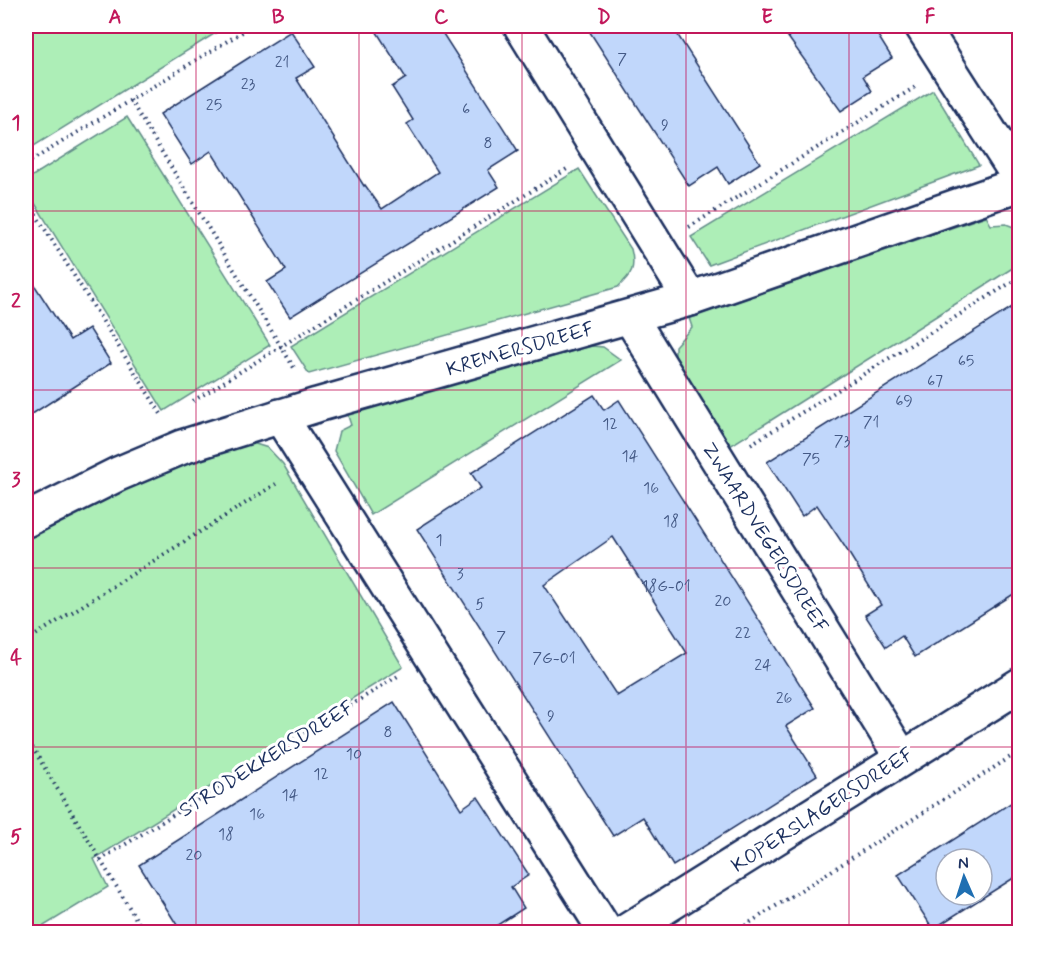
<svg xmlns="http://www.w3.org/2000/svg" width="1045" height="958" viewBox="0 0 1045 958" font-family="Mynerve,sans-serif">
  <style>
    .green { fill: #adeeb7; stroke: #648e8a; stroke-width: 1.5 }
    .building { fill: #c1d7fb; stroke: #1b2f5e; stroke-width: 1.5; fill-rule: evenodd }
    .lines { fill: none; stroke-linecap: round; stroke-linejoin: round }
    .street-casing { stroke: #1b2f5e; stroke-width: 38 }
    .path { stroke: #1b2f5e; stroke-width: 4; stroke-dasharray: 1.5 4.5; stroke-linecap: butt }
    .street { stroke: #fff; stroke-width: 33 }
    .grid { fill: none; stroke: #c2185b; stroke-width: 1.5; stroke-opacity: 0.55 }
    .labels { text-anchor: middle; stroke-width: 6; stroke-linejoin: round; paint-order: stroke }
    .number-label { font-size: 16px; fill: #445985 }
    .street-label { font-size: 20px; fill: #1b2f5e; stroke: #fff }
    .neatline { fill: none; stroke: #c2185b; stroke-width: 2 }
    .grid-label { font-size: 20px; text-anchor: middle; font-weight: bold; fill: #c2185b }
  </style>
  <rect width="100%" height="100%" fill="#fff"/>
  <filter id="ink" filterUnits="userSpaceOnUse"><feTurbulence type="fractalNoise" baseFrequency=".0167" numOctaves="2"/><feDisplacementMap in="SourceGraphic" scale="12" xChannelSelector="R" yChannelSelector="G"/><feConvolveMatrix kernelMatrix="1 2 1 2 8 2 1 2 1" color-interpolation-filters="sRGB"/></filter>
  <g filter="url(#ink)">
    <!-- green -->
    <g class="green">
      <path d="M26,26h201l-201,125z"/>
      <path d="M933,90l46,75 -270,100 -18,-28z"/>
      <path d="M127,117l143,228 -106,66 -138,-222v-9z"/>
      <path d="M579,169l52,80c5,19 1,25 -13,38l-309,87 -18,-28z"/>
      <path d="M986,216l5,9 15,-1 13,5v35l-289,182 -55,-90v-10l17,-19 -3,-9z"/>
      <path d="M592,346l11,1 18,13 -250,155 -37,-64 5,-20 12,-6 -4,-12z"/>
      <path d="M249,442l19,6 15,16 120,203 -309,192 14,28 -74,45h-8v-396c72,-37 145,-71 223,-94z"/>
    </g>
    <!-- building -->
    <g class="building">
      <path d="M373,26h65l80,125 -30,19 11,17 -209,130 -23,-35 19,-12 -75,-119 -19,13 -32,-50 131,-83 24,36 -19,11 68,108 1,-1 17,24 56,-37 -31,-48 6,-4 -21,-33 14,-9z"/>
      <path d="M586,26h86l88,137 -32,21 -10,-17 -29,19z"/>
      <path d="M780,26h92l20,32 -29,18 9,15 -31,20z"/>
      <path d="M26,272l44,68 19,-12 22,35 -85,55z"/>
      <path d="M1020,302v288l-105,67 -13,-21 -16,11 -21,-32 16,-10 -36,-58 -28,-42 -15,11 -35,-54z"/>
      <path d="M594,395l10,15 15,-10 196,308 -29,18 31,49 -144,91 -30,-49 -30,19 -196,-307 64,-41 -10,-15zM613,537l74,116 -70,43 -73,-111z"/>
      <path d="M394,702l67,107 17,-12 51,78 -18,12 13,21 -39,25h-303l-43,-68z"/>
      <path d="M1020,797v77l-87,55 -35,-54zM946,859h36v36h-36z"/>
    </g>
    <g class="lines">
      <defs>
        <g id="street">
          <path d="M521,26l169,273"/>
          <path d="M922,26l98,153"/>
          <path d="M630,317l272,441"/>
          <path d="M280,416l326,516"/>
          <path d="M26,520l92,-46 64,-27 135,-42 373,-106 330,-115"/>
          <path d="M625,932l395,-247"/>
        </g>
      </defs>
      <!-- street casing -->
      <use href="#street" class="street-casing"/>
      <!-- path -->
      <g class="path">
        <path d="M130,100l166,271"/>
        <path d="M26,164l226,-138"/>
        <path d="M26,199l135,215"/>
        <path d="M689,227l228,-141"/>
        <path d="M193,401l374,-232"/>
        <path d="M751,444l269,-167"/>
        <path d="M26,641l250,-157"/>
        <path d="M26,737l118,195"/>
        <path d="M100,860l298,-184"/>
        <path d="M735,932l285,-181"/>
      </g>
      <!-- street -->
      <use href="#street" class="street"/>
    </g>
  </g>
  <!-- grid -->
  <path class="grid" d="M196,26v906M359,26v906M522,26v906M686,26v906M849,26v906M26,211h994M26,390h994M26,568h994M26,747h994"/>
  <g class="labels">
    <!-- number labels -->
    <g class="number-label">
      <text x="622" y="64">7</text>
      <text x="282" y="67">21</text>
      <text x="248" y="89">23</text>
      <text x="214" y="110">25</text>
      <text x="466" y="114">6</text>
      <text x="665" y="130">9</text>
      <text x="488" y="148">8</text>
      <text x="966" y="366">65</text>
      <text x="935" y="386">67</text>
      <text x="904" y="406">69</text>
      <text x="871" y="427">71</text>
      <text x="610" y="429">12</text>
      <text x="842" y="446">73</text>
      <text x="630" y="461">14</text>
      <text x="811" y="464">75</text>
      <text x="651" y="493">16</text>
      <text x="671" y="526">18</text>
      <text x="439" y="545">1</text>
      <text x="460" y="579">3</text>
      <text x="666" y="591">18G-01</text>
      <text x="723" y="606">20</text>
      <text x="480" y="609">5</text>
      <text x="743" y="638">22</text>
      <text x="501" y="642">7</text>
      <text x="554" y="663">7G-01</text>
      <text x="763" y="670">24</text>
      <text x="784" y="703">26</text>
      <text x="551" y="721">9</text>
      <text x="388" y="737">8</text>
      <text x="354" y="759">10</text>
      <text x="321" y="779">12</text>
      <text x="290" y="800">14</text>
      <text x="257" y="819">16</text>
      <text x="226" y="839">18</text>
      <text x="194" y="860">20</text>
    </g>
    <!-- street labels -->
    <g class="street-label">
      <text transform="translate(520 348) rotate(-16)" y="7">KREMERSDREEF</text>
      <text transform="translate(766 537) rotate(58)" y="7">ZWAARDVEGERSDREEF</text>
      <text transform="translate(266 758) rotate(-32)" y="7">STRODEKKERSDREEF</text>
      <text transform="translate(822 809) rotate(-33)" y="7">KOPERSLAGERSDREEF</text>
    </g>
  </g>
  <!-- margin -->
  <rect width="1045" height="958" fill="none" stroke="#fff" stroke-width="66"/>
  <!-- north arrow -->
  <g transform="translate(964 877) rotate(357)"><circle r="28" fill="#ffffff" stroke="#a4acbf" stroke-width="1.5"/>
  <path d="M0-4.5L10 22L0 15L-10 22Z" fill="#1f6fb2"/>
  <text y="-9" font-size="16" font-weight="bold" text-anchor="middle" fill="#1b2f5e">N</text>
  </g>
  <rect x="33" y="33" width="979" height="892" class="neatline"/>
  <g class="grid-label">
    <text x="115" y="23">A</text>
    <text x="278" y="23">B</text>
    <text x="441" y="23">C</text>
    <text x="604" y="23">D</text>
    <text x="767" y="23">E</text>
    <text x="930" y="23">F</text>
    <text x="16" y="129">1</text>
    <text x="16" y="307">2</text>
    <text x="16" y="486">3</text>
    <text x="16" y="664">4</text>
    <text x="16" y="843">5</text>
  </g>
</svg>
